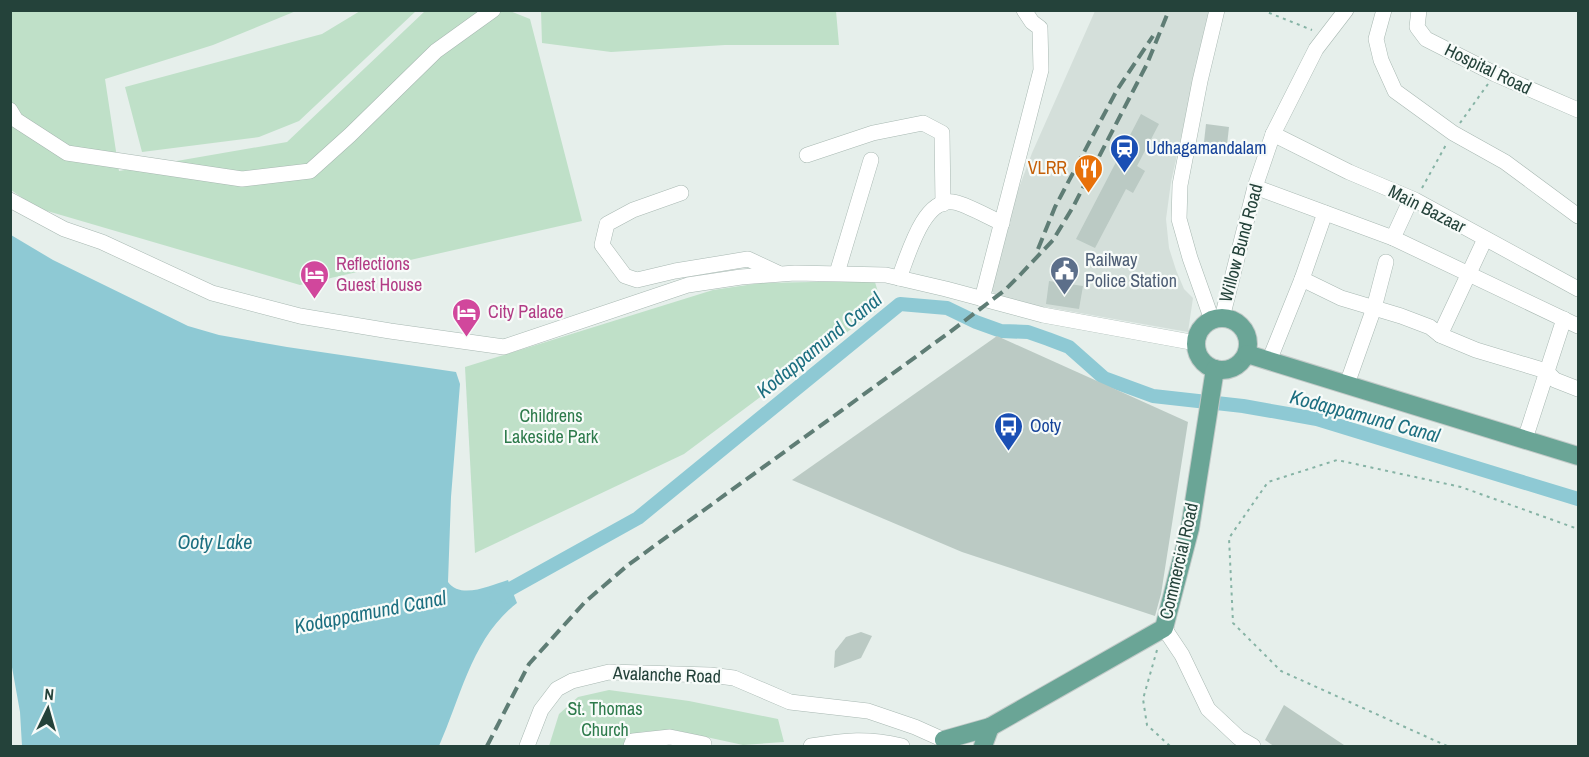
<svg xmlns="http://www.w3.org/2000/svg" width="1589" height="757" viewBox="0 0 1589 757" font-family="'Archivo Narrow',sans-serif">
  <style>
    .built { fill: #d4dfda }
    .green { fill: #bfe0c8 }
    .water { fill: #8ec9d4 }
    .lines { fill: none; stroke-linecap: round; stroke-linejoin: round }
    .canal { stroke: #8ec9d4; stroke-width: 14 }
    .building { fill: #bbcac4 }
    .minor-casing { stroke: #a8b8b2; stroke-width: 16 }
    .major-casing { stroke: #c2cac8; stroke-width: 20 }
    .path { stroke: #86b3a5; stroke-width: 2; stroke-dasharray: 3 4.5; stroke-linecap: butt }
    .minor { stroke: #fff; stroke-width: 15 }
    .major { stroke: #6aa596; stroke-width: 18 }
    .rail { stroke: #5f7d75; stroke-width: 4; stroke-dasharray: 12 6; stroke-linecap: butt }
    .labels { text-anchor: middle; stroke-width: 4.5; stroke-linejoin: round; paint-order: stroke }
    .street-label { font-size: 18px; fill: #24423a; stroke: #f7fbf9 }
    .transit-label { font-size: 18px; fill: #164399; stroke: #f7fbf9; text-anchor: start }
    .food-label { font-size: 18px; fill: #c56008; stroke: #f7fbf9; text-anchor: end }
    .service-label { font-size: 18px; fill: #4e5e75; stroke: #f7fbf9; text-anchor: start }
    .hotel-label { font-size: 18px; fill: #b23c85; stroke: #f7fbf9; text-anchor: start }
    .park-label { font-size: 18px; fill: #2d7a4b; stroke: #f7fbf9 }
    .water-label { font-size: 20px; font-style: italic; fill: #1c6f80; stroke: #f7fbf9 }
  </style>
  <rect width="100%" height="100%" fill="#e6efeb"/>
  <!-- built -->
  <path class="built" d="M1095,11h114l-38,171 -5,37 3,29 7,22 8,19 9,9 -5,34 -187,-33 -18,-15 49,-131z"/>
  <!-- green -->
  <g class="green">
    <path d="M10,11h286l-83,34 -108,34 14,92 168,-29 138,-131h85l20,8 52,202 -282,64 -263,-77 -26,-18z"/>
    <path d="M360,11h56l-117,110 -40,16 -117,15 -17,-65 197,-53z"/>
    <path d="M541,11h295l3,34h-114l-114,7 -69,-9z"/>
    <path d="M811,282h64l7,24 -198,148 -209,99 -10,-186 248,-77 48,-7z"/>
    <path d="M609,690l80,11 89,18 6,23 -41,3 -69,-15 -34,2 30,14h-121l10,-32 19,-17z"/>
  </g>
  <!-- water -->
  <path class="water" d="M11,235l42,25 135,66 31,9 68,12 169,25 4,12 -9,113 -3,85c13,18 43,3 60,-2l9,23c-45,35 -56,94 -78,143h-417l-2,-34 -10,-56z"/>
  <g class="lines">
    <!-- canal -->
    <path class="canal" d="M496,597l142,-79 262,-214 47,4 29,14 25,9 27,1 20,7 21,8 35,31 49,18 90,10 74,13 261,80"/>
  </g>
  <!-- building -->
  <g class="building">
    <path d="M1141,114l18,10 -22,42 8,5 -12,22 -7,-4 -31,59 -19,-9z"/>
    <path d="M1206,124l23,3 -2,18 -23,-3z"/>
    <path d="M1049,281l34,5 -4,23 -33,-5z"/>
    <path d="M997,336l191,86 -27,172 -6,22 -193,-64 -170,-72z"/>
    <path d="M861,632l11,4 -11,22 -27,10 1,-17 11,-14z"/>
    <path d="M1284,705l63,42h-72l-10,-7z"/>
  </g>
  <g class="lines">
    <defs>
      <g id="minor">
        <path d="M1384,10l-8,29 5,21 14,31 58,42 52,29 73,54"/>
        <path d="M1419,10l-2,17 9,12 69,35 83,36"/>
        <path d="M10,110l6,10 51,33 175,26 68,-8 40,-36 86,-84 57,-41"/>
        <path d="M1273,134l76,38 66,28 163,89"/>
        <path d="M807,155l66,-22 50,-10 19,10 1,71"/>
        <path d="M1255,187l138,51 185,88"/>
        <path d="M681,193l-48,17 -26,14 -5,21 23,31 12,4 38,-9 73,-12 30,14"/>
        <path d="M10,200l54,29 38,13 110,51 88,23 90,15 114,16 184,-62 53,-8 54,-4 91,2 60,14 97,26 153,28"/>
        <path d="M1393,238l18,-39"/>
        <path d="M837,273l34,-113"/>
        <path d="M899,278c9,-22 24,-80 54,-76 11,1 37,16 49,21"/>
        <path d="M1302,279l39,19 60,18 29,11 10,8 36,15 70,21 9,9 23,9"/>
        <path d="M982,299l59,-229 -1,-42 -8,-6 -8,-12"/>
        <path d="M1222,318l33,-131 18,-53 43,-85 30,-39"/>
        <path d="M1212,320l-22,-62 -11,-39 1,-34 20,-104 17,-71"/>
        <path d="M1440,335l45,-96"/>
        <path d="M1269,361l33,-82 23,-66"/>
        <path d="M1347,384l27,-76 12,-46"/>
        <path d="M1525,439l39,-120"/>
        <path d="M1164,628l18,27 26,54 31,29 14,8"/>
        <path d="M527,746l14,-36 16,-21 15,-8 37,-9 101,3 24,3 56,24 78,9 47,16 29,13"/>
        <path d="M631,746l2,-5 37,-4 34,7v2"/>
        <path d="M811,746c35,-6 56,-8 91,0"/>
      </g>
      <g id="major">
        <circle cx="1222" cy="344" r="26"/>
        <path d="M1247,354l331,102"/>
        <path d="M990,727l174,-99 26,-100 25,-159"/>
        <path d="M944,740l46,-13 -7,19"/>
      </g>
    </defs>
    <!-- minor casing -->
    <use href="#minor" class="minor-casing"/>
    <!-- major casing -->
    <use href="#major" class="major-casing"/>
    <!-- path -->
    <g class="path">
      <path d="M1262,10l50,20"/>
      <path d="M1460,123l28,-39"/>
      <path d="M1422,188l25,-45"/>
      <path d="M1157,650l-14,49 4,26 23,21"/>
      <path d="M1447,746l-166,-75 -48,-48 -4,-85 39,-56 69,-22 124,27 117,42"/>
    </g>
    <!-- minor -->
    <use href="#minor" class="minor"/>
    <!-- major -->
    <use href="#major" class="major"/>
    <!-- rail -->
    <g class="rail">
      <path d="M1038,249l17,-42 62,-117 36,-54"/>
      <path d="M487,746l42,-82 56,-62 43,-37 322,-233 55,-42 15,-15 33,-35 20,-33 74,-143 22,-54"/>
    </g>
  </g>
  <!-- icons -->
  <defs>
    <symbol id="station-pin" viewBox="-11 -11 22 30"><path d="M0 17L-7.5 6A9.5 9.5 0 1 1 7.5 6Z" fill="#1a4fb4" stroke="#f7fbf9"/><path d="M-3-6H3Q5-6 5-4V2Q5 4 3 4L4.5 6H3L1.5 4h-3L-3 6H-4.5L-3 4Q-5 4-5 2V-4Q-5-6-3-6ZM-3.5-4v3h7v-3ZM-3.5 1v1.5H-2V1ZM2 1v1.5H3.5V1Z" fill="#fff"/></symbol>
    <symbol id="restaurant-pin" viewBox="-11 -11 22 30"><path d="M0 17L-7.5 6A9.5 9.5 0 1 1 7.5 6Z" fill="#e8710a" stroke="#f7fbf9"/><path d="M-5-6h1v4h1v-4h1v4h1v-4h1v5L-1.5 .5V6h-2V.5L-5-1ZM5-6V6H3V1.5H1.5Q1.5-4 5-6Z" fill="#fff"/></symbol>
    <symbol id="civic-pin" viewBox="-11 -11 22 30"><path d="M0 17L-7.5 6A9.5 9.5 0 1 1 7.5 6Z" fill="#5c6f8a" stroke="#f7fbf9"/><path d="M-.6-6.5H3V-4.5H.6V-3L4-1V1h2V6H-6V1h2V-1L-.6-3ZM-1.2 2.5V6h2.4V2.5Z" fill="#fff"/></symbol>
    <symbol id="hotel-pin" viewBox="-11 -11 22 30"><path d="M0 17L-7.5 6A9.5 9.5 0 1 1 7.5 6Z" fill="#d1479c" stroke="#f7fbf9"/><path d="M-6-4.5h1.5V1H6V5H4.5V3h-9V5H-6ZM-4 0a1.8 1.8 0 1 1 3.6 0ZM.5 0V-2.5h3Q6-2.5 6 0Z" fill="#fff"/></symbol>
    <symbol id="bus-pin" viewBox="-11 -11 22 30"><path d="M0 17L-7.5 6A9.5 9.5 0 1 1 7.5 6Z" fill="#1a4fb4" stroke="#f7fbf9"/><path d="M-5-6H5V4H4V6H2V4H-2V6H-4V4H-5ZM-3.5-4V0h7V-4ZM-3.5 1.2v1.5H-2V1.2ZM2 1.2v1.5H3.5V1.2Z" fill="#fff"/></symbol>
  </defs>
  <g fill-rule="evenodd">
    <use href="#station-pin" x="1108" y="132" width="33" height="45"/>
    <use href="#restaurant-pin" x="1072" y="152" width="33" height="45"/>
    <use href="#civic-pin" x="1048" y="254" width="33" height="45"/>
    <use href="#hotel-pin" x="298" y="258" width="33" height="45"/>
    <use href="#hotel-pin" x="450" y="296" width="33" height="45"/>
    <use href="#bus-pin" x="992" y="410" width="33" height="45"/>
  </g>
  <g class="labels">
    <!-- street labels -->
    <g class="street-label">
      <text transform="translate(1488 69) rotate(26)" y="6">Hospital Road</text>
      <text transform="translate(1427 209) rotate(27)" y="6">Main Bazaar</text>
      <text transform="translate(1241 243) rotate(-75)" y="6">Willow Bund Road</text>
      <text transform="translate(1179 561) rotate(-77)" y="6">Commercial Road</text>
      <text transform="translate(667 675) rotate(2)" y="6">Avalanche Road</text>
    </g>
    <!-- transit labels -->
    <g class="transit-label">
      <text x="1146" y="154">Udhagamandalam</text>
      <text x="1030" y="432">Ooty</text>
    </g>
    <!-- food labels -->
    <g class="food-label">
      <text x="1067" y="174">VLRR</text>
    </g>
    <!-- service labels -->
    <g class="service-label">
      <text x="1085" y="266">Railway<tspan x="1085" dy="21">Police Station</tspan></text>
    </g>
    <!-- hotel labels -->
    <g class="hotel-label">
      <text x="336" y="270">Reflections<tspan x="336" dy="21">Guest House</tspan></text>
      <text x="488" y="318">City Palace</text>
    </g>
    <!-- park labels -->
    <g class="park-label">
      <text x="551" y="422">Childrens<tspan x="551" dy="21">Lakeside Park</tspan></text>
      <text x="605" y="715">St. Thomas<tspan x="605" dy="21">Church</tspan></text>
    </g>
    <!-- water labels -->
    <g class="water-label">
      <text transform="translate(819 345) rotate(-39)" y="7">Kodappamund Canal</text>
      <text transform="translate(1365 416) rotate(15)" y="7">Kodappamund Canal</text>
      <text x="215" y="549">Ooty Lake</text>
      <text transform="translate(370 612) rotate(-11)" y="7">Kodappamund Canal</text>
    </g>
  </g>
  <!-- border -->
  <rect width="1589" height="757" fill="none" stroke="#24423a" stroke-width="24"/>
  <!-- north arrow -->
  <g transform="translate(48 709) rotate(5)" stroke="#f7fbf9" stroke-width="4.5" paint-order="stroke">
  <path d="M0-4.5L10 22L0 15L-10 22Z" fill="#24423a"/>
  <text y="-9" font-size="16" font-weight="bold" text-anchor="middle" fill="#24423a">N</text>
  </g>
</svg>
